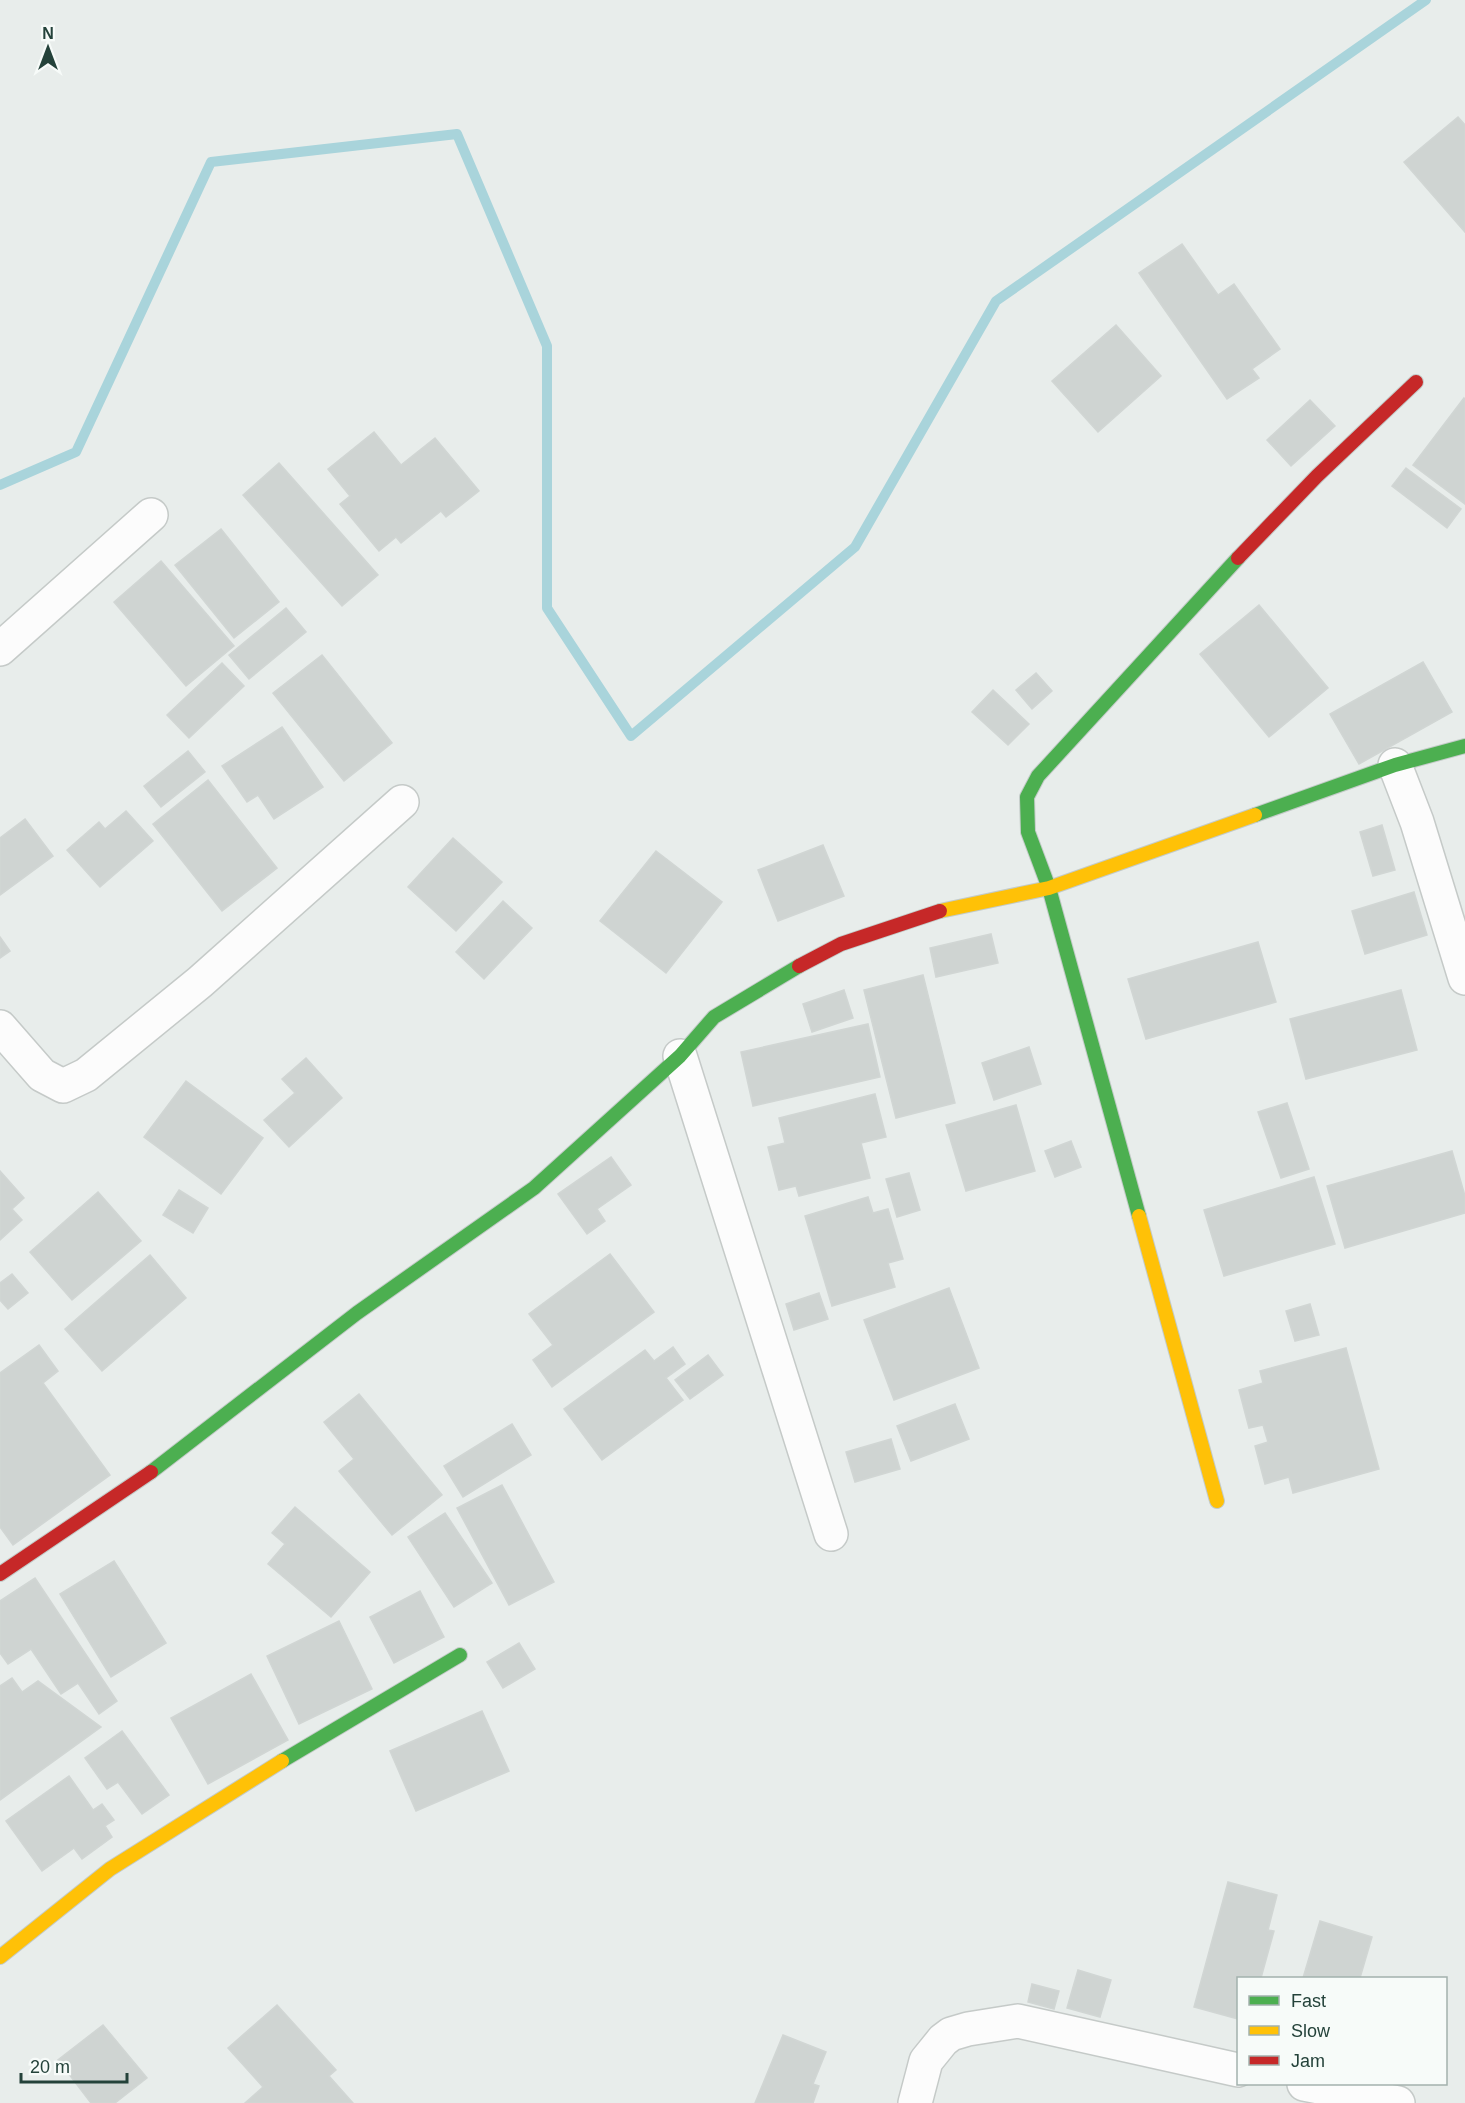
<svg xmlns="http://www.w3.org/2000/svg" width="1465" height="2103" viewBox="0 0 1465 2103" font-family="Arial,sans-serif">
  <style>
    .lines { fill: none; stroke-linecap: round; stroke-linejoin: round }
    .stream { stroke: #a9d4db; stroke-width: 10 }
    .building { fill: #cfd4d2; stroke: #d1d6d4; stroke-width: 1.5 }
    .street-casing { stroke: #c5cac8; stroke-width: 36 }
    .fast-casing { stroke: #c3cbc8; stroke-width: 16 }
    .slow-casing { stroke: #c3cbc8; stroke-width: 16 }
    .jam-casing { stroke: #c3cbc8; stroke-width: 16 }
    .street { stroke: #fcfcfc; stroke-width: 33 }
    .fast { stroke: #4caf50; stroke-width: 14 }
    .slow { stroke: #ffc107; stroke-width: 14 }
    .jam { stroke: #c62828; stroke-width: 14 }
  </style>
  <rect width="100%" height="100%" fill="#e8edeb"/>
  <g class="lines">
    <!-- stream -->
    <path class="stream" d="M0,485l76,-33 135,-290 246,-28 90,212v262l84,128 224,-189 141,-246 430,-301"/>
  </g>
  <!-- building -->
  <g class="building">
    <path d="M1458,117l7,8v107l-61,-70z"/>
    <path d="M1182,244l36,51 16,-11 46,65 -28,20 7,9 -32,21 -88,-126z"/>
    <path d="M1116,325l45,51 -63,56 -46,-51z"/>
    <path d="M1464,398l1,1v105l-52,-39z"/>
    <path d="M1310,400l25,26 -44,40 -24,-26z"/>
    <path d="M374,432l27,33 34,-27 44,53 -33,26 -5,-6 -40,32 -5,-6 -17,14 -39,-47 10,-8 -22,-27z"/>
    <path d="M279,463l99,112 -36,31 -99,-111z"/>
    <path d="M1406,468l55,41 -14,19 -55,-42z"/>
    <path d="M221,529l58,73 -45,36 -59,-73z"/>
    <path d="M161,561l73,85 -48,40 -72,-84z"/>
    <path d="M1259,605l69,83 -59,49 -69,-83z"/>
    <path d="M286,608l20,24 -57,47 -20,-24z"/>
    <path d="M322,655l70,88 -48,38 -71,-88z"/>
    <path d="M1423,662l29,50 -93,52 -29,-50z"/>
    <path d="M222,663l22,23 -55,52 -22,-23z"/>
    <path d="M1036,673l16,18 -20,18 -16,-19z"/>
    <path d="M993,690l36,34 -21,21 -36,-33z"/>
    <path d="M282,727l41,60 -49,32 -16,-24 -11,7 -25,-36z"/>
    <path d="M188,751l17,21 -44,35 -17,-21z"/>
    <path d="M208,780l69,88 -55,43 -69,-87z"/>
    <path d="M126,811l27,30 -53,46 -33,-37 32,-28 6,7z"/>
    <path d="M25,819l28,37 -53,39v-57z"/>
    <path d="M1382,825l13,45 -22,6 -13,-44z"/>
    <path d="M453,838l49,44 -46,49 -48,-44z"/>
    <path d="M823,845l21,51 -66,25 -20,-51z"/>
    <path d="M656,851l66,51 -56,71 -66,-52z"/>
    <path d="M1414,892l13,43 -62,19 -13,-43z"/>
    <path d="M503,901l29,27 -48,51 -28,-27z"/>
    <path d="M991,934l7,29 -62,14 -6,-29z"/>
    <path d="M0,937l10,14 -10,7z"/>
    <path d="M1258,942l18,60 -130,37 -18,-60z"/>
    <path d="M923,975l32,128 -59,15 -32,-128z"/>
    <path d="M844,990l9,28 -41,14 -9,-28z"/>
    <path d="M1401,990l16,60 -111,29 -16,-60z"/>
    <path d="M868,1024l12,53 -127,29 -12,-54z"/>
    <path d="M1029,1047l12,37 -47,16 -12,-37z"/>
    <path d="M306,1058l36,40 -53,49 -25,-27 31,-27 -13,-14z"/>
    <path d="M186,1081l77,57 -42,56 -77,-57z"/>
    <path d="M875,1094l11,43 -25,6 9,35 -71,18 -3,-10 -17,4 -11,-43 17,-4 -6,-25z"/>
    <path d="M1287,1103l22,66 -28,9 -23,-66z"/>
    <path d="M1016,1105l19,66 -69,20 -20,-66z"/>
    <path d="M1071,1141l10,26 -26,10 -10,-26z"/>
    <path d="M1452,1151l13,45v17l-120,35 -18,-62z"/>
    <path d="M611,1157l20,28 -34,24 8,12 -18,13 -29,-40z"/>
    <path d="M0,1171l24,27 -12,11 10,11 -22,20z"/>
    <path d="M909,1173l11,37 -23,7 -11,-38z"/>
    <path d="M1314,1177l21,67 -111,32 -20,-66z"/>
    <path d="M179,1190l29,18 -15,25 -30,-18z"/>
    <path d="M98,1192l43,49 -69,59 -42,-48z"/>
    <path d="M868,1197l5,16 15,-4 15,50 -15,4 7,24 -63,19 -27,-90z"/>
    <path d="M610,1254l44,58 -102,75 -19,-27 20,-15 -24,-31z"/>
    <path d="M150,1255l36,43 -84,73 -37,-42z"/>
    <path d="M12,1274l16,19 -20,16 -8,-9v-17z"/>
    <path d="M949,1288l30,80 -85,32 -30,-80z"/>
    <path d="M819,1293l9,26 -34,11 -8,-26z"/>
    <path d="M1310,1304l9,31 -24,6 -9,-30z"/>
    <path d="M39,1345l19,26 -15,12 67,92 -97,70 -13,-18v-154z"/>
    <path d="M673,1347l12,17 -19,14 17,22 -81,60 -38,-51 81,-59 9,11z"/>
    <path d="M1346,1348l33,121 -86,24 -4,-16 -24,7 -10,-38 13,-4 -5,-17 -14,3 -10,-38 24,-7 -3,-12z"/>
    <path d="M708,1355l15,20 -33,24 -15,-19z"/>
    <path d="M359,1394l83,101 -50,40 -53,-64 15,-12 -30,-37z"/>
    <path d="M955,1404l14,35 -58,22 -14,-35z"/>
    <path d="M512,1424l19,31 -68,42 -19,-31z"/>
    <path d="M891,1439l9,30 -45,13 -9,-30z"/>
    <path d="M502,1485l52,97 -45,23 -52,-97z"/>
    <path d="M295,1507l75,65 -39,45 -63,-53 17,-20 -13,-11z"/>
    <path d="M445,1513l47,70 -38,24 -46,-70z"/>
    <path d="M114,1561l52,82 -55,34 -51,-83z"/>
    <path d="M35,1578l82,123 -18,13 -21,-31 -17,11 -30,-45 -23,15 -8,-11v-52z"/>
    <path d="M420,1591l24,46 -50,26 -24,-46z"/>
    <path d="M339,1621l33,68 -73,35 -32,-68z"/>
    <path d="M519,1643l16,26 -32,19 -16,-26z"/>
    <path d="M251,1674l37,66 -80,44 -37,-66z"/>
    <path d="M12,1678l10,14 16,-11 63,46 -101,73v-114z"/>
    <path d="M482,1711l27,60 -93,40 -26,-60z"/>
    <path d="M122,1731l47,64 -27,19 -24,-32 -11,7 -22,-31z"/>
    <path d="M69,1776l24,34 9,-6 12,16 -9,6 7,11 -30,22 -8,-11 -32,23 -36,-50z"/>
    <path d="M1228,1882l49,13 -9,35 6,1 -13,47h-23v41l-44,-12z"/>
    <path d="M1320,1921l52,16 -12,41h-57z"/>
    <path d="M1078,1970l33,10 -11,37 -33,-9z"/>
    <path d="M1032,1984l27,7 -5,18 -26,-7z"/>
    <path d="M277,2005l59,65 -7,6 24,27h-108l18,-16 -35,-39z"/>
    <path d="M103,2025l44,53 -32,25h-24l-33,-43z"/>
    <path d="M783,2035l43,17 -13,32 6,2 -6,17h-58z"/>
  </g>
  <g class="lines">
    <defs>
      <g id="street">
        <path d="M0,649l151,-134"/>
        <path d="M1395,765l22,57 48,156"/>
        <path d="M0,1027l42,48 21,11 23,-11 114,-93 202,-180"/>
        <path d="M680,1056l151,478"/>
        <path d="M1304,2084l94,19"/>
        <path d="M915,2103l11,-42 17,-21 8,-6 17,-5 50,-8 220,49"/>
      </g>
      <g id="fast">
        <path d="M1255,815l140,-50 70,-19"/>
        <path d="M1139,1216l-90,-328 -21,-56 -1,-35 11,-21 200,-218"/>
        <path d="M151,1472l206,-159 177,-125 146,-132 34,-39 85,-51"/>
        <path d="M282,1761l178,-106"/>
      </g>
      <g id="slow">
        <path d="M940,911l109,-23 206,-73"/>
        <path d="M1139,1216l78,285"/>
        <path d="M0,1957l110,-88 172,-108"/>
      </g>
      <g id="jam">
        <path d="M1238,558l79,-82 99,-94"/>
        <path d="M799,966l42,-22 99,-33"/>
        <path d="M0,1574l151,-102"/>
      </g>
    </defs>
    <!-- street casing -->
    <use href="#street" class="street-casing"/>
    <!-- fast casing -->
    <use href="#fast" class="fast-casing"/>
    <!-- slow casing -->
    <use href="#slow" class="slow-casing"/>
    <!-- jam casing -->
    <use href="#jam" class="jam-casing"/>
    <!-- street -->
    <use href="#street" class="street"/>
    <!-- fast -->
    <use href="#fast" class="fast"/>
    <!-- slow -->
    <use href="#slow" class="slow"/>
    <!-- jam -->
    <use href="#jam" class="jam"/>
  </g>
  <!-- legend -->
  <rect x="1237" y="1977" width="210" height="108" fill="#f7fbf9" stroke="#a3b1ad" stroke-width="1.5"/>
  <rect x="1249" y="1996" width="30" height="9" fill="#4caf50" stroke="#a3b1ad" stroke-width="1.5"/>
  <text x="1291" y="2007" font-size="18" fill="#24423a">Fast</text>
  <rect x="1249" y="2026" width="30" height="9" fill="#ffc107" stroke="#a3b1ad" stroke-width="1.5"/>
  <text x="1291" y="2037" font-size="18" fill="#24423a">Slow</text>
  <rect x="1249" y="2056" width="30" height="9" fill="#c62828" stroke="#a3b1ad" stroke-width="1.5"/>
  <text x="1291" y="2067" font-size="18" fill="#24423a">Jam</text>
  <!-- north arrow -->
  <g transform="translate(48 48)" stroke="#f7fbf9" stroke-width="4.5" paint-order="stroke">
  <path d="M0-4.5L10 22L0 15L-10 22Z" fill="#24423a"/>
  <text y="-9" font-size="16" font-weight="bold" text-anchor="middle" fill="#24423a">N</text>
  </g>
  <!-- scale -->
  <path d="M21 2073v9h106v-9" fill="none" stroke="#24423a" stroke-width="3"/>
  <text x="30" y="2073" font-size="18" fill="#24423a" stroke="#f7fbf9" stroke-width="4.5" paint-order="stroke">20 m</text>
</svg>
